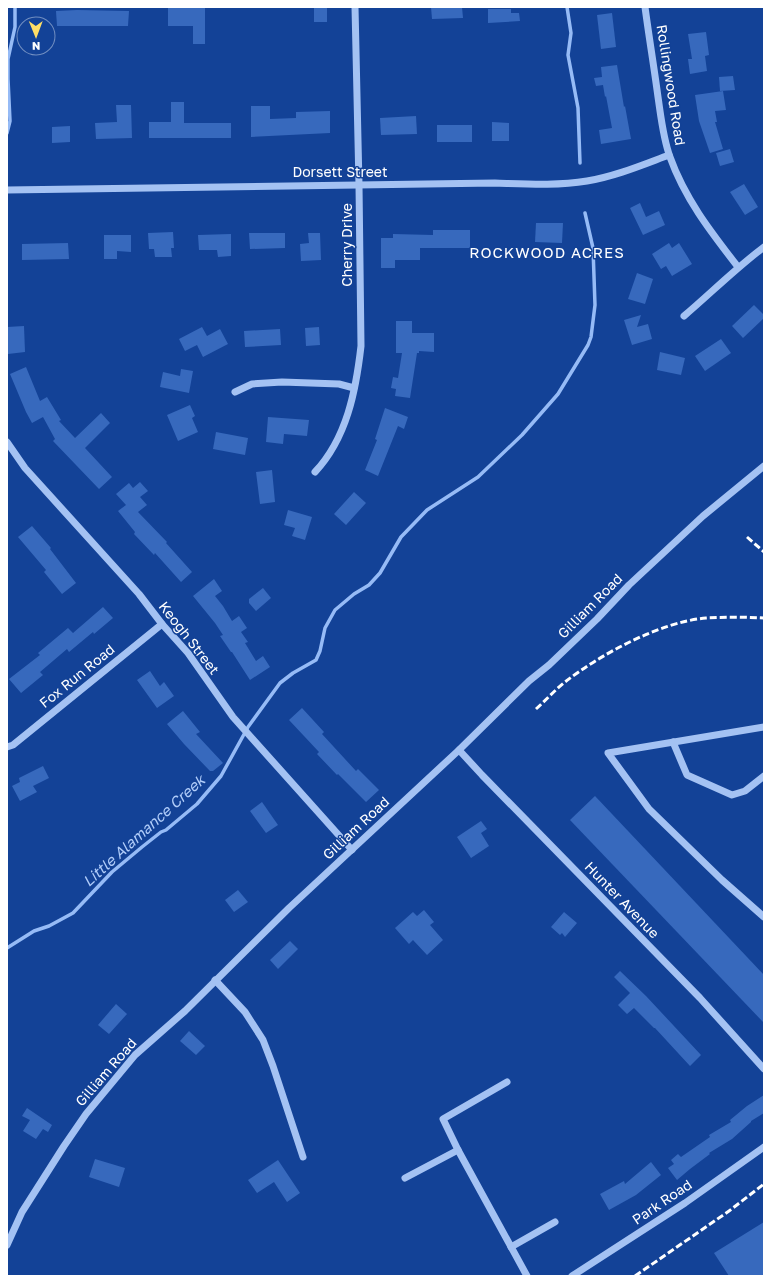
<svg xmlns="http://www.w3.org/2000/svg" width="771" height="1283" viewBox="0 0 771 1283" font-family="'Golos Text',sans-serif">
  <style>
    .lines { fill: none; stroke-linecap: round; stroke-linejoin: round }
    .stream { stroke: #96bbf6; stroke-width: 3.5 }
    .building { fill: #3769bd }
    .minor { stroke: #a4c2f3; stroke-width: 7 }
    .rail { stroke: #fff; stroke-width: 3; stroke-dasharray: 7 3; stroke-linecap: butt }
    .labels { text-anchor: middle; stroke-width: 3; stroke-linejoin: round; paint-order: stroke }
    .street-label { font-size: 14px; fill: #fff; stroke: #134297 }
    .neighbourhood-label { font-size: 15px; letter-spacing: 1px; fill: #fff; stroke: #134297 }
    .water-label { font-size: 15px; font-style: italic; fill: #b0ccf9; stroke: #134297 }
  </style>
  <rect width="100%" height="100%" fill="#134297"/>
  <g class="lines">
    <!-- stream -->
    <g class="stream">
      <path d="M567,7l4,26 -3,22 10,53 2,55"/>
      <path d="M7,133l3,-12 -2,-42v-20l7,-32v-20"/>
      <path d="M7,948l27,-17 15,-5 24,-13 39,-41 30,-25 19,-15 5,-2 31,-26 24,-28 27,-49 32,-44 13,-10 23,-13 4,-9 5,-23 10,-18 19,-16 15,-9 11,-12 21,-36 26,-27 51,-33 44,-42 36,-41 30,-49 3,-8 4,-32 -2,-57 -8,-35"/>
    </g>
  </g>
  <!-- building -->
  <g class="building">
    <path d="M168,7h37v37h-12v-18h-25z"/>
    <rect x="314" y="7" width="13" height="15"/>
    <path d="M431,7h31l1,11 -31,1z"/>
    <path d="M488,9h23v4h8l1,8 -32,2z"/>
    <path d="M77,10l52,1 -1,15h-71l-1,-15z"/>
    <path d="M612,13l4,34 -15,2 -4,-34z"/>
    <path d="M706,32l3,23 -4,1 2,15 -17,3 -2,-15h4l-4,-25z"/>
    <path d="M617,65l7,42 1,-1 6,33 -30,5 -2,-14 13,-2 -6,-32 -1,1 -2,-12 -7,1 -2,-8 8,-1 -1,-10z"/>
    <path d="M733,76l2,14 -15,1 -1,-14z"/>
    <path d="M723,91l3,19 -11,1 2,11h-2l8,27 -13,4 -11,-32 -4,-26z"/>
    <path d="M171,102h13v21h47v15h-82v-16h22z"/>
    <path d="M116,105h15l1,33 -36,1 -1,-16 22,-1z"/>
    <path d="M251,106h19v13l26,-1v-6l34,-1v22l-79,4z"/>
    <path d="M416,116l1,18 -36,1 -1,-17z"/>
    <path d="M492,122l17,1v18h-17z"/>
    <rect x="437" y="125" width="35" height="17"/>
    <path d="M70,126v16l-18,1v-16z"/>
    <path d="M730,149l4,13 -14,4 -4,-13z"/>
    <path d="M744,184l14,23 -13,8 -15,-23z"/>
    <path d="M640,203l6,14 13,-6 6,14 -22,10 -13,-27z"/>
    <path d="M536,223h27l-1,20 -27,-1z"/>
    <path d="M433,230h37v18h-50v12h-25v8h-14v-30h12v-4l40,1z"/>
    <path d="M173,232l1,16h-3l1,9h-17l-1,-8h-5l-1,-16z"/>
    <path d="M249,233h36v15l-35,1z"/>
    <path d="M308,233h12l1,27 -20,1 -1,-17 9,-1z"/>
    <path d="M231,234v22l-13,1 -1,-7h-18l-1,-15z"/>
    <path d="M104,235h27v17l-14,-1v8h-13z"/>
    <path d="M68,243l1,16 -47,1v-16z"/>
    <path d="M669,243l3,5 7,-5 13,21 -20,12 -6,-10 -5,3 -9,-15z"/>
    <path d="M637,273l16,6 -8,25 -17,-5z"/>
    <path d="M754,305l10,10v3l-21,20 -11,-12z"/>
    <path d="M641,315l-4,12 11,-3 4,15 -20,6 -8,-25z"/>
    <path d="M396,321h16v12h22v19l-15,-1v2h-2l-7,45 -15,-2 1,-7 -5,-1 2,-11 5,1 4,-25h-6z"/>
    <path d="M24,326l1,26 -17,2 -1,-27z"/>
    <path d="M202,327l5,9 13,-7 8,15 -25,13 -6,-12 -12,6 -6,-12z"/>
    <path d="M319,327l1,18 -14,1 -1,-18z"/>
    <path d="M280,329l1,16 -36,2 -1,-16z"/>
    <path d="M721,339l10,14 -26,18 -10,-15z"/>
    <path d="M660,352l25,6 -4,17 -24,-5z"/>
    <path d="M26,367l14,34 7,-4 14,23 -2,1 16,17 26,-25 9,10 -25,25 27,29 -13,12 -46,-48 2,-2 -12,-22 -11,6 -6,-11 -16,-38z"/>
    <path d="M181,369l12,2 -4,22 -29,-6 3,-15 17,4z"/>
    <path d="M190,405l5,11 -3,2 6,14 -20,9 -11,-26z"/>
    <path d="M385,408l23,9 -4,12 -6,-3 -20,50 -13,-6 12,-30 -2,-1z"/>
    <path d="M268,417l41,3 -2,16 -23,-2 -1,10 -17,-2z"/>
    <path d="M216,432l32,6 -3,17 -32,-6z"/>
    <path d="M272,470l3,32 -15,2 -4,-32z"/>
    <path d="M140,482l8,9 -8,6 7,8 -9,7 29,30 -1,1 26,29 -11,10 -26,-29 -1,2 -20,-21 1,-2 -17,-21 8,-6 -10,-11 13,-11 4,5z"/>
    <path d="M354,492l12,11 -20,22 -12,-11z"/>
    <path d="M288,510l24,7 -7,23 -13,-4 3,-8 -11,-3z"/>
    <path d="M32,526l19,22 -1,1 26,34 -14,11 -18,-22 2,-2 -28,-33z"/>
    <path d="M214,579l8,12 -7,5 8,10 9,15 7,-5 8,12 -6,4 7,10 -3,1 11,18 7,-5 7,11 -20,13 -18,-28h-1l-11,-16 3,-1 -8,-12 -22,-27z"/>
    <path d="M263,588l8,10 -15,13 -7,-8v-4z"/>
    <path d="M103,607l10,11 -19,16 -1,-2 -24,20 -2,-3 -27,23 3,3 -22,18 -12,-14 31,-24 -2,-2 30,-25 5,5z"/>
    <path d="M150,671l10,15 4,-4 10,14 -17,12 -20,-28z"/>
    <path d="M302,708l22,24 -2,2 34,37 2,-2 21,21 -13,12 -28,-28 -1,1 -20,-21 2,-2 -30,-32z"/>
    <path d="M183,711l17,21 -4,2 27,29 -10,8h-3l-26,-27 -17,-20z"/>
    <path d="M43,766l6,12 -16,8 4,6 -17,9 -8,-15 8,-4 -1,-4z"/>
    <path d="M595,796l169,179v48l-194,-203z"/>
    <path d="M262,802l16,23 -12,8 -16,-22z"/>
    <path d="M481,821l6,8 -6,4 8,13 -18,12 -14,-21z"/>
    <path d="M238,890l10,12 -14,10 -9,-12z"/>
    <path d="M424,910l10,12 -4,3 13,15 -16,15 -14,-15 -4,4 -14,-16 18,-16 4,4z"/>
    <path d="M564,912l13,11 -12,14 -3,-4 -2,2 -9,-8z"/>
    <path d="M290,941l8,8 -20,20 -8,-9z"/>
    <path d="M620,971l26,25 55,59 -11,11 -35,-38h-1l-20,-20 -7,6 -9,-9 12,-12 -16,-16z"/>
    <path d="M116,1004l11,10 -18,20 -11,-9z"/>
    <path d="M189,1031l16,15 -9,9 -16,-14z"/>
    <path d="M764,1095v18l-13,8v1l-19,17 -23,14 1,1 -20,15 -13,11 -9,-12 6,-4 -3,-4 7,-6 3,3 29,-20 -1,-2 22,-13 -1,-2 17,-14z"/>
    <path d="M27,1108l25,17 -4,7 -5,-3 -7,10 -13,-8 7,-11 -8,-4z"/>
    <path d="M95,1159l30,9 -6,19 -30,-10z"/>
    <path d="M278,1160l22,33 -13,9 -13,-20 -17,11 -9,-13z"/>
    <path d="M651,1162l10,13 -25,20 -27,15 -9,-16 24,-13 1,3z"/>
    <path d="M764,1222v54h-35l-15,-23z"/>
  </g>
  <g class="lines">
    <!-- minor -->
    <g class="minor">
      <path d="M645,7c4,30 9,60 13,90 3,20 5,41 12,60 15,42 41,75 68,110"/>
      <path d="M7,190l488,-7c31,1 62,3 92,-2 29,-5 55,-16 82,-26"/>
      <path d="M684,316c27,-23 52,-48 80,-69"/>
      <path d="M235,392l17,-8 30,-2 57,2 15,4"/>
      <path d="M7,442l18,26 114,126 23,30 26,29 45,64 119,133"/>
      <path d="M315,472c32,-34 41,-82 46,-126l-2,-161 -4,-178"/>
      <path d="M764,727l-156,26 41,56 73,71 42,37"/>
      <path d="M673,742l14,33 45,20 13,-4 19,-15"/>
      <path d="M7,747l6,-2 149,-121"/>
      <path d="M459,750l23,25 218,223 64,71"/>
      <path d="M215,980l30,32 18,28 10,26 30,91"/>
      <path d="M507,1082l-64,37 15,31 69,126"/>
      <path d="M405,1178l53,-28"/>
      <path d="M7,1245l15,-33 42,-66 22,-32 49,-59 50,-44 104,-103 170,-158 70,-69 20,-16 48,-46 32,-34 74,-69 61,-50"/>
      <path d="M511,1247l44,-25"/>
      <path d="M572,1276l113,-73 79,-56"/>
    </g>
    <!-- rail -->
    <g class="rail">
      <path d="M747,537l17,15"/>
      <path d="M536,709c10,-9 19,-19 29,-27 36,-28 95,-60 141,-64 19,-1 39,-1 58,0"/>
      <path d="M635,1276l94,-65 35,-27"/>
    </g>
  </g>
  <g class="labels">
    <!-- street labels -->
    <g class="street-label">
      <text transform="translate(671 85) rotate(81)" y="5">Rollingwood Road</text>
      <text x="340" y="177">Dorsett Street</text>
      <text transform="translate(347 245) rotate(-90)" y="5">Cherry Drive</text>
      <text transform="translate(590 606) rotate(-45)" y="5">Gilliam Road</text>
      <text transform="translate(189 638) rotate(52)" y="5">Keogh Street</text>
      <text transform="translate(77 676) rotate(-39)" y="5">Fox Run Road</text>
      <text transform="translate(356 828) rotate(-43)" y="5">Gilliam Road</text>
      <text transform="translate(622 900) rotate(46)" y="5">Hunter Avenue</text>
      <text transform="translate(106 1072) rotate(-49)" y="5">Gilliam Road</text>
      <text transform="translate(662 1202) rotate(-34)" y="5">Park Road</text>
    </g>
    <!-- neighbourhood labels -->
    <g class="neighbourhood-label">
      <text x="547" y="258">ROCKWOOD ACRES</text>
    </g>
    <!-- water labels -->
    <g class="water-label">
      <text transform="translate(144 831) rotate(-42)" y="5">Little Alamance Creek</text>
    </g>
  </g>
  <!-- border -->
  <rect width="771" height="1283" fill="none" stroke="#ffffff" stroke-width="16"/>
  <!-- north arrow -->
  <g transform="translate(36 36) rotate(179)"><circle r="19" fill="#134297" stroke="#718ec1"/>
  <path d="M0-3L7 15L0 10L-7 15Z" fill="#ffde66"/>
  <text y="-6" font-size="11" font-weight="bold" text-anchor="middle" fill="#ffffff">N</text>
  </g>
</svg>
